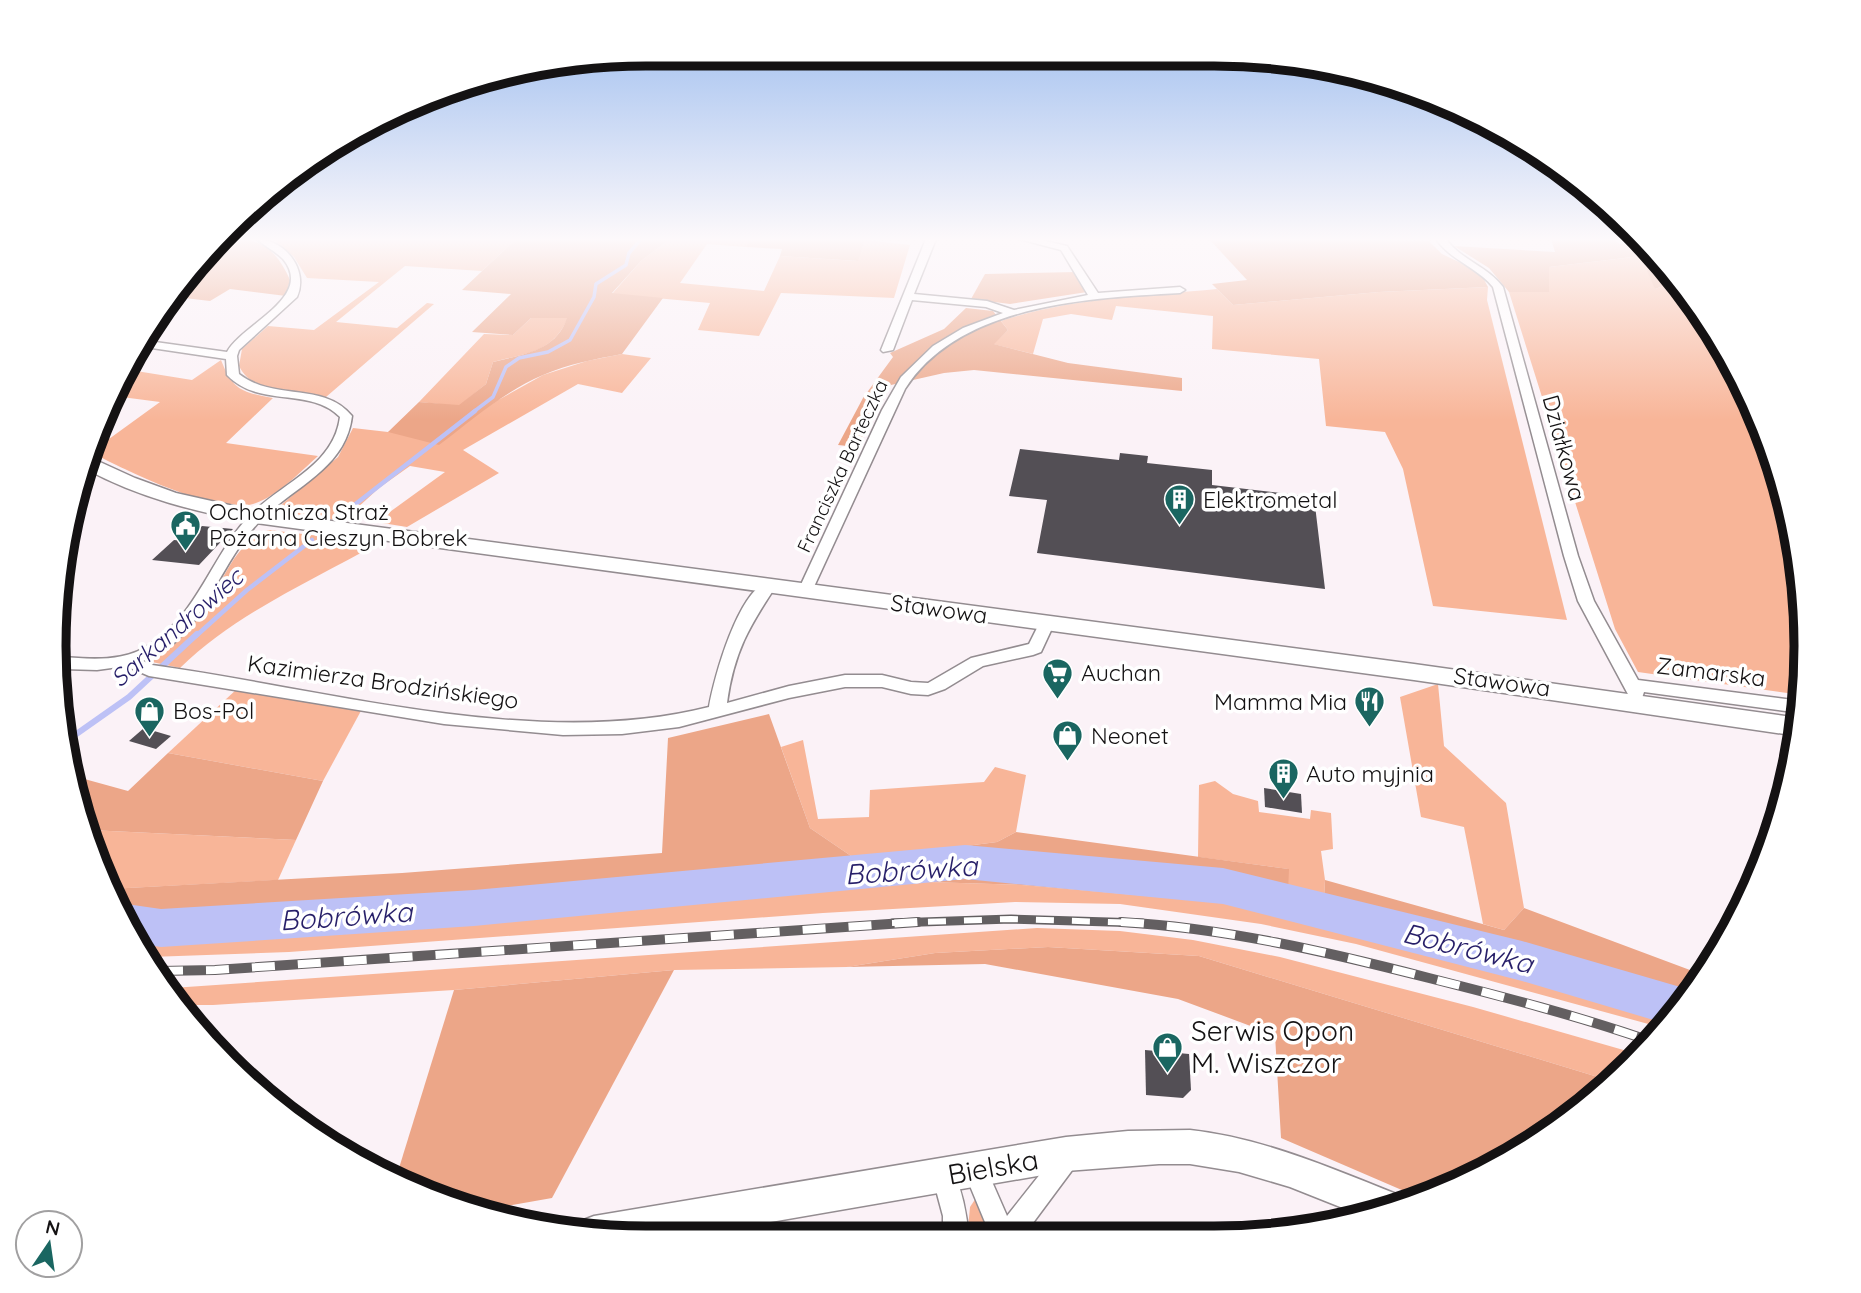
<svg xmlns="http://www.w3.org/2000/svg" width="1861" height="1293" viewBox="0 0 1861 1293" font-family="Quicksand,sans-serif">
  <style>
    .green { fill: #f8b598 }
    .forest { fill: #eca688 }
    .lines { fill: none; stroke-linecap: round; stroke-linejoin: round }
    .stream-far2 { stroke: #bdc1f6; stroke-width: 3.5 }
    .stream-far1 { stroke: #bdc1f6; stroke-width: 4.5 }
    .stream { stroke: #bdc1f6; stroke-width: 6 }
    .river { fill: #bdc1f6; fill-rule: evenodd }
    .building { fill: #534f55 }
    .street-casing { stroke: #938c90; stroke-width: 3 }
    .secondary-casing { stroke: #938c90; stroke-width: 3 }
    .street { fill: #fff; fill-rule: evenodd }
    .secondary { fill: #fff; fill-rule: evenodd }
    .rail-far1-casing { stroke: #635f61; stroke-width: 9 }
    .rail-casing { stroke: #635f61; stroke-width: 10 }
    .rail-far1 { stroke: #fff; stroke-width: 6; stroke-dasharray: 18; stroke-linecap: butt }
    .rail { stroke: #fff; stroke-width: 8; stroke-dasharray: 23; stroke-linecap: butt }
    .labels { text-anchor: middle; stroke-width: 7; stroke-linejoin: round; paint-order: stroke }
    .far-street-label { font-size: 19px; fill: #141213; stroke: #fff }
    .street-label { font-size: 23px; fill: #141213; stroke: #fff }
    .poi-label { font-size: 23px; fill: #141213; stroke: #fff; text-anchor: start }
    .water-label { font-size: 24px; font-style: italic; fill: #271f69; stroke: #fff }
    .near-water-label { font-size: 28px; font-style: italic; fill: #271f69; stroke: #fff }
    .near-poi-label { font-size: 28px; fill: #141213; stroke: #fff; text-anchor: start }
    .near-street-label { font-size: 28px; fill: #141213; stroke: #fff }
    .rim { fill: none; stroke: #141213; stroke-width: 9 }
  </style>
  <rect width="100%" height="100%" fill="#fbf2f7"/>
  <!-- green -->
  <g class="green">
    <path d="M273,239h243l-34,32 -77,-5 -69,56 61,6 30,-25 7,1 -108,93c-31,-3 -71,0 -87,-31l3,-17 26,-23 46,4 65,-48 -72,-4 -13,-21z"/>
    <path d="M670,239h79l-3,8 -39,-3 -27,39 84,8 16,-35 77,5 8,-21 45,5 -16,53 -113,-5 -22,43 -61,-6 12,-27 -98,-9 29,-33z"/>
    <path d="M1650,255l5,34 22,-8 30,37 55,102 33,111 12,116 -5,48 -164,-23 -23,-43 -106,-337h40v-25z"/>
    <path d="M1488,287l-1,13 80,320 -134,-14 -30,-137 -18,-37 -59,-6 -7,-67 -107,-10 1,-33 -97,-10 -4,14 -41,-6 -28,5 -10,35 -40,-10 15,-14 -7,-9c69,-23 143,-25 216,-32l16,16 146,-13z"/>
    <path d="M531,318h37c-16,35 -41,35 -75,44l-7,22 -27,22 -40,-4 65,-68 29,1z"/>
    <path d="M622,354l29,4 -29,35 -44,-9 -115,66 36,23 -92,54 -31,-5 69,-50 -35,-6 -31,22 -36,33 -69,-10 64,-54 15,-29 35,4 112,-33 43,-24 44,-14z"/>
    <path d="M221,360c12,30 20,32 52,38l-47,45 92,13c-19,17 -40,40 -65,48 -36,11 -129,-34 -162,-52l69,-50 -46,-6 16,-26 62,10z"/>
    <path d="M269,530l110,13c-68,38 -142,70 -199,125l-28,-6c9,-18 34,-29 47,-45 24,-29 31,-73 70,-87z"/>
    <path d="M1438,684l6,62 62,57 18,105 -20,22 -21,-6 -19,-97 -43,-10 -21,-120z"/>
    <path d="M238,688l124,21 -39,72 -155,-28z"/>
    <path d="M803,740l15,79 51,-2 1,-27 114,-8 11,-15 31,8 -10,57 -19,10 -140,18 -47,-32 -29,-81z"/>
    <path d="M1215,781l18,13 25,7 1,11 51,7 1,-9 20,3 2,36 -12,2 4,29 -2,37 351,99 -11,12 -307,-84 -95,-20 -141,-20 -105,-2 -192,11 -534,39 -139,5 -14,-19 243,-12 548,-44 95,3 216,19 49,10 1,-45 -90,-12 1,-72z"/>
    <path d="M89,830l207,10 -18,40 -169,9z"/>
    <path d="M1037,928l83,3 73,9 87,17 193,50 168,48 -8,11 -22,15 -412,-125 -151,-9 -113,6 -88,14 -173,3 -220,20 -241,15h-28l-13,-17z"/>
    <path d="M976,1198l18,41h-27l3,-32z"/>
  </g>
  <!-- forest -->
  <g class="forest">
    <path d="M236,239c29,0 43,16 54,41l-4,16 -56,-7 -20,12 -34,-4 12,-20 37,-25 -11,-3z"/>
    <path d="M516,239h154l-29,22 -29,32 51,5 -41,56c-26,5 -54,10 -79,21 -38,16 -71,45 -104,70l-51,-13 31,-30 40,3 27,-21 7,-22c31,-8 63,-11 74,-44h-36l-18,17 -41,-3 39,-38 -49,-4z"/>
    <path d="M749,239h112l4,1 -7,21 -78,-5 2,-7 -36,-2z"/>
    <path d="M1209,239l220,2 13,13 38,18 8,15 -109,5 -146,13 -21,-21 35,-4z"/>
    <path d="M1551,239h62l7,5 26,-1 31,38 -22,8 -8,-18 2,-16 -100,12v25h-40l-20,-24 -35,-22 101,6z"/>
    <path d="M1076,272l11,20 -77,12 -39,-5 14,-25z"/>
    <path d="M966,308l27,3 15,19 -14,14 74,19 114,15v13l-208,-21 -30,3 -53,12 -34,62 -19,-2 25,-47 30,-41 -3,-4 54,-24z"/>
    <path d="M769,714l41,114 47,32 140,-18 19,-10 273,37 -2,45 -49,-10 -216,-19 -95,-3 -548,44 -230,12h-13l-20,-29 -7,-20 293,-16 260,-20 6,-115z"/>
    <path d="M168,753l155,28 -27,59 -207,-10 -19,-55 58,16z"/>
    <path d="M1325,880l179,50 20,-22 182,68 -32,40 -351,-99z"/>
    <path d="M1048,947l151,9 412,125 -134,96 -59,20 -137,-59 -6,-103 -97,-36 -193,-35 -138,3 88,-14z"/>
    <path d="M674,970l-122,228 -74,13 -59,-17 -24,-13 59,-191z"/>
  </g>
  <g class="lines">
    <!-- stream-far2 -->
    <path class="stream-far2" d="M472,413l21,-16 13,-30 13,-9 29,-6 22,-12 24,-43 2,-13 30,-19 3,-12 12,-14"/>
    <!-- stream-far1 -->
    <g class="stream-far1">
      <path d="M339,517l136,-106"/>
      <path d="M196,636l51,-46 65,-50"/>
    </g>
    <!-- stream -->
    <path class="stream" d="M65,742l64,-45 68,-63"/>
    <!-- river -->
    <path class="river" d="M965,845l258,23 299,73 172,50 -27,33 -145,-43 -299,-77 -258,-25 -491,47 -313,21 -20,-3 -26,-36 11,-4 35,5 313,-19z"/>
  </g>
  <!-- building -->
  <g class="building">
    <path d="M1020,449l99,11 1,-7 28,3 -1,7 65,7v15l102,12 11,92 -288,-36 10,-53 -38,-4z"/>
    <path d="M202,526l31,3 -34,36 -47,-5 22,-20 12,1z"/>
    <path d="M144,728l27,8 -15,13 -27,-8z"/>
    <path d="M1264,788l37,6 1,19 -37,-6z"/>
    <path d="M1145,1050l44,4 2,36 -8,8 -37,-3z"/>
  </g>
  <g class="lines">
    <defs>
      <g id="street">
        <path d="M256,239c29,0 53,31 41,58l-58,53 -2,6 2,18c36,28 84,7 113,42 -6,52 -57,70 -90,103 -31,31 -47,75 -73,109l-15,15 -31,18 9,4c174,24 385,86 557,42 5,-29 29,-117 60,-126l7,5c-27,41 -42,66 -49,117l62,-17 56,-11h37l29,7 17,1 43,-25 58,-14 12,-24 5,-1 8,5 -13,28 -8,3 -50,11 -38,23 -17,6 -17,-1 -29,-7h-37l-56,11 -110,29 -57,7 -59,1 -119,-11 -295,-48 -23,-10 -29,4 -34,-1 -1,-12c28,2 59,5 84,-10 53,-31 65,-93 106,-134 32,-31 82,-48 88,-96 -31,-31 -80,-8 -113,-42l-1,-16 -81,-12 3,-6 79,11c15,-28 88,-55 56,-93 -8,-8 -18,-13 -27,-20z"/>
        <path d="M926,239h10l-22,55 73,7 27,9 74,-15 -27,-45 -42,-11h18l30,7 31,47 82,-6 5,3 -5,3c-91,5 -221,11 -275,96l-93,202 -7,5 -5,-2 -2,-3 84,-181 19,-33 32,-31 30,-18 40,-15 -17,-6 -74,-7 -19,50 -10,2 -2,-2z"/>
        <path d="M1436,239h10c15,21 41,27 57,48l75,269 16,45 44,79 163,21 -1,12 -156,-21 -2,6h-12l-52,-97 -14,-45 -71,-269c-16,-20 -42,-26 -57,-48z"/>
        <path d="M1068,1145l8,4 4,8 -4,8 -55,74h-29l-29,-70 4,-8 8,-4 8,4 24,55 53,-67z"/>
        <path d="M944,1163l8,4c10,23 15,47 17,72h-26v-23l-11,-41 4,-8z"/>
      </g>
      <g id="secondary">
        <path d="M89,457l46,21 41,15 80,18 1158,153 385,54 -1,18 -384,-56 -1158,-157c-59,-11 -117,-25 -170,-54z"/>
        <path d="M1190,1130c73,8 141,38 209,65l3,8 -39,13 -73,-29 -51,-15 -49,-8h-31l-93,7 -393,68 -96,-7 4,-11 13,-5 472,-79 62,-6z"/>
      </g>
    </defs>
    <!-- street casing -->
    <use href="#street" class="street-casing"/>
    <!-- secondary casing -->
    <use href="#secondary" class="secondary-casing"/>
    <!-- street -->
    <use href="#street" class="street"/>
    <!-- secondary -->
    <use href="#secondary" class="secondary"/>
    <defs>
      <path id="rail-far1" d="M892,923l119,-4 132,4"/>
      <g id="rail">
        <path d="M1121,922c104,6 207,30 308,56 75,19 150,38 224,64"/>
        <path d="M160,971l55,-1 703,-48"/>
      </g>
    </defs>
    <!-- rail-far1 casing -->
    <use href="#rail-far1" class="rail-far1-casing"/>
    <!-- rail casing -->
    <use href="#rail" class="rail-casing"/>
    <!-- rail-far1 -->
    <use href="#rail-far1" class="rail-far1"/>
    <!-- rail -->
    <use href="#rail" class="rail"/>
  </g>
  <!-- sky -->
  <linearGradient id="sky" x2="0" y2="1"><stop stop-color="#97b9ee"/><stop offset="0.57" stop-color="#fdf9fb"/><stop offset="1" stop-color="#fdf9fb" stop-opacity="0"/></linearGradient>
  <rect width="1861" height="420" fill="url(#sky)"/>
  <!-- icons -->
  <defs>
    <symbol id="building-pin" viewBox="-11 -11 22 30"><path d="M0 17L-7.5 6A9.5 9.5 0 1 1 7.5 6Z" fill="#1a6661" stroke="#fff"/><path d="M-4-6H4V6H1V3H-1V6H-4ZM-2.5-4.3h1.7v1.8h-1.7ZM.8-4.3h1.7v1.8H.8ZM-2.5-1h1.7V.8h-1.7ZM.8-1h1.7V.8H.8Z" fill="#fff"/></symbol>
    <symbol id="civic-pin" viewBox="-11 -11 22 30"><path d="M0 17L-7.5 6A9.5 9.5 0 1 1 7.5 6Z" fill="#1a6661" stroke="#fff"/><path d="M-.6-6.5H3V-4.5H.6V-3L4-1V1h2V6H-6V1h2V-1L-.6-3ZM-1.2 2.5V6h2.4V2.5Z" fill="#fff"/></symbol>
    <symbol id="supermarket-pin" viewBox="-11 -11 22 30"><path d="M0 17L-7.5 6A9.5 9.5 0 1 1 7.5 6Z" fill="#1a6661" stroke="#fff"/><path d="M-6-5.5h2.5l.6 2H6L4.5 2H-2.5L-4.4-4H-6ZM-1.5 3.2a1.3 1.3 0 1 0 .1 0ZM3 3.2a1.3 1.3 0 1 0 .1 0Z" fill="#fff"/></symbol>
    <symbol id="restaurant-pin" viewBox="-11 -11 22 30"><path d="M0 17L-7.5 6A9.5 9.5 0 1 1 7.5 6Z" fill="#1a6661" stroke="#fff"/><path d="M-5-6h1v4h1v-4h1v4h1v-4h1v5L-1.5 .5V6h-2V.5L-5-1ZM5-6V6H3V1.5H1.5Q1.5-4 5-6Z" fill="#fff"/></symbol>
    <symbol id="shop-pin" viewBox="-11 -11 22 30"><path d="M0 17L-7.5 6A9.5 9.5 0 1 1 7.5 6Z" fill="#1a6661" stroke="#fff"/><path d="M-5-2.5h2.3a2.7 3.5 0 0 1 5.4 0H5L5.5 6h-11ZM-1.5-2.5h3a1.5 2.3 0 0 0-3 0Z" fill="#fff"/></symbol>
  </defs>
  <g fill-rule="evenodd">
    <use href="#building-pin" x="1162" y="482" width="35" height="47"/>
    <use href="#civic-pin" x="168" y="508" width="35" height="47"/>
    <use href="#supermarket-pin" x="1040" y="656" width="35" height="47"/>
    <use href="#restaurant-pin" x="1352" y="684" width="35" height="47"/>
    <use href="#shop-pin" x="132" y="694" width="35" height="47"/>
    <use href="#shop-pin" x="1050" y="718" width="35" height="47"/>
    <use href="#building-pin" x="1266" y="756" width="35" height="47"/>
    <use href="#shop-pin" x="1150" y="1030" width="35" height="47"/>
  </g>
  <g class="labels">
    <!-- far-street labels -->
    <g class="far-street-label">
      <text transform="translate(842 466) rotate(-65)" y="7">Franciszka Barteczka</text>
    </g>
    <!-- street labels -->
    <g class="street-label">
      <text transform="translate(1564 448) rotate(75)" y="8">Działkowa</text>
      <text transform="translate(939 609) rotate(8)" y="8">Stawowa</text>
      <text transform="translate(1711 672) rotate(7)" y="8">Zamarska</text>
      <text transform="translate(383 682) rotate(8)" y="8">Kazimierza Brodzińskiego</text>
      <text transform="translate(1502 682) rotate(8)" y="8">Stawowa</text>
    </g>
    <!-- poi labels -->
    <g class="poi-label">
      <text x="1203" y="508">Elektrometal</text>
      <text x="209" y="520">Ochotnicza Straż<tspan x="209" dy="26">Pożarna Cieszyn Bobrek</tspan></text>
      <text x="1081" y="681">Auchan</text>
      <text x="1347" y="710" text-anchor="end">Mamma Mia</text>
      <text x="173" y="719">Bos-Pol</text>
      <text x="1091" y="744">Neonet</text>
      <text x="1306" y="782">Auto myjnia</text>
    </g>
    <!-- water labels -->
    <g class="water-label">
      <text transform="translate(177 628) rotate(-41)" y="8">Sarkandrowiec</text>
    </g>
    <!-- near-water labels -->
    <g class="near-water-label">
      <text transform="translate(911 870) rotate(-4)" y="10">Bobrówka</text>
      <text transform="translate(346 916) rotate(-4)" y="10">Bobrówka</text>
      <text transform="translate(1468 948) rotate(14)" y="10">Bobrówka</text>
    </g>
    <!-- near-poi labels -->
    <g class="near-poi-label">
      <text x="1191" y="1041">Serwis Opon<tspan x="1191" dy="32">M. Wiszczor</tspan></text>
    </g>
    <!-- near-street labels -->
    <g class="near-street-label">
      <text transform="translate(993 1167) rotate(-10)" y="10">Bielska</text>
    </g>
  </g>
  <!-- crop -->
  <path d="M0 0H1861V1293H0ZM646 66H1214A580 580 0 0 1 1794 646V646A580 580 0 0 1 1214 1226H646A580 580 0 0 1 66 646V646A580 580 0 0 1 646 66Z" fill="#fff" fill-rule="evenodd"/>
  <path class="rim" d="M646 66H1214A580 580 0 0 1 1794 646V646A580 580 0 0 1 1214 1226H646A580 580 0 0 1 66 646V646A580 580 0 0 1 646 66Z"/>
  <!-- north arrow -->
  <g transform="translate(49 1244) rotate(13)"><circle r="33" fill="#ffffff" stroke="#a1a0a1" stroke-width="2"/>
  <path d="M0-5L12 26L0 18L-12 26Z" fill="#1a6661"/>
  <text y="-10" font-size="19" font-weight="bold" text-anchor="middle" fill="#141213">N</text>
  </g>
</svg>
